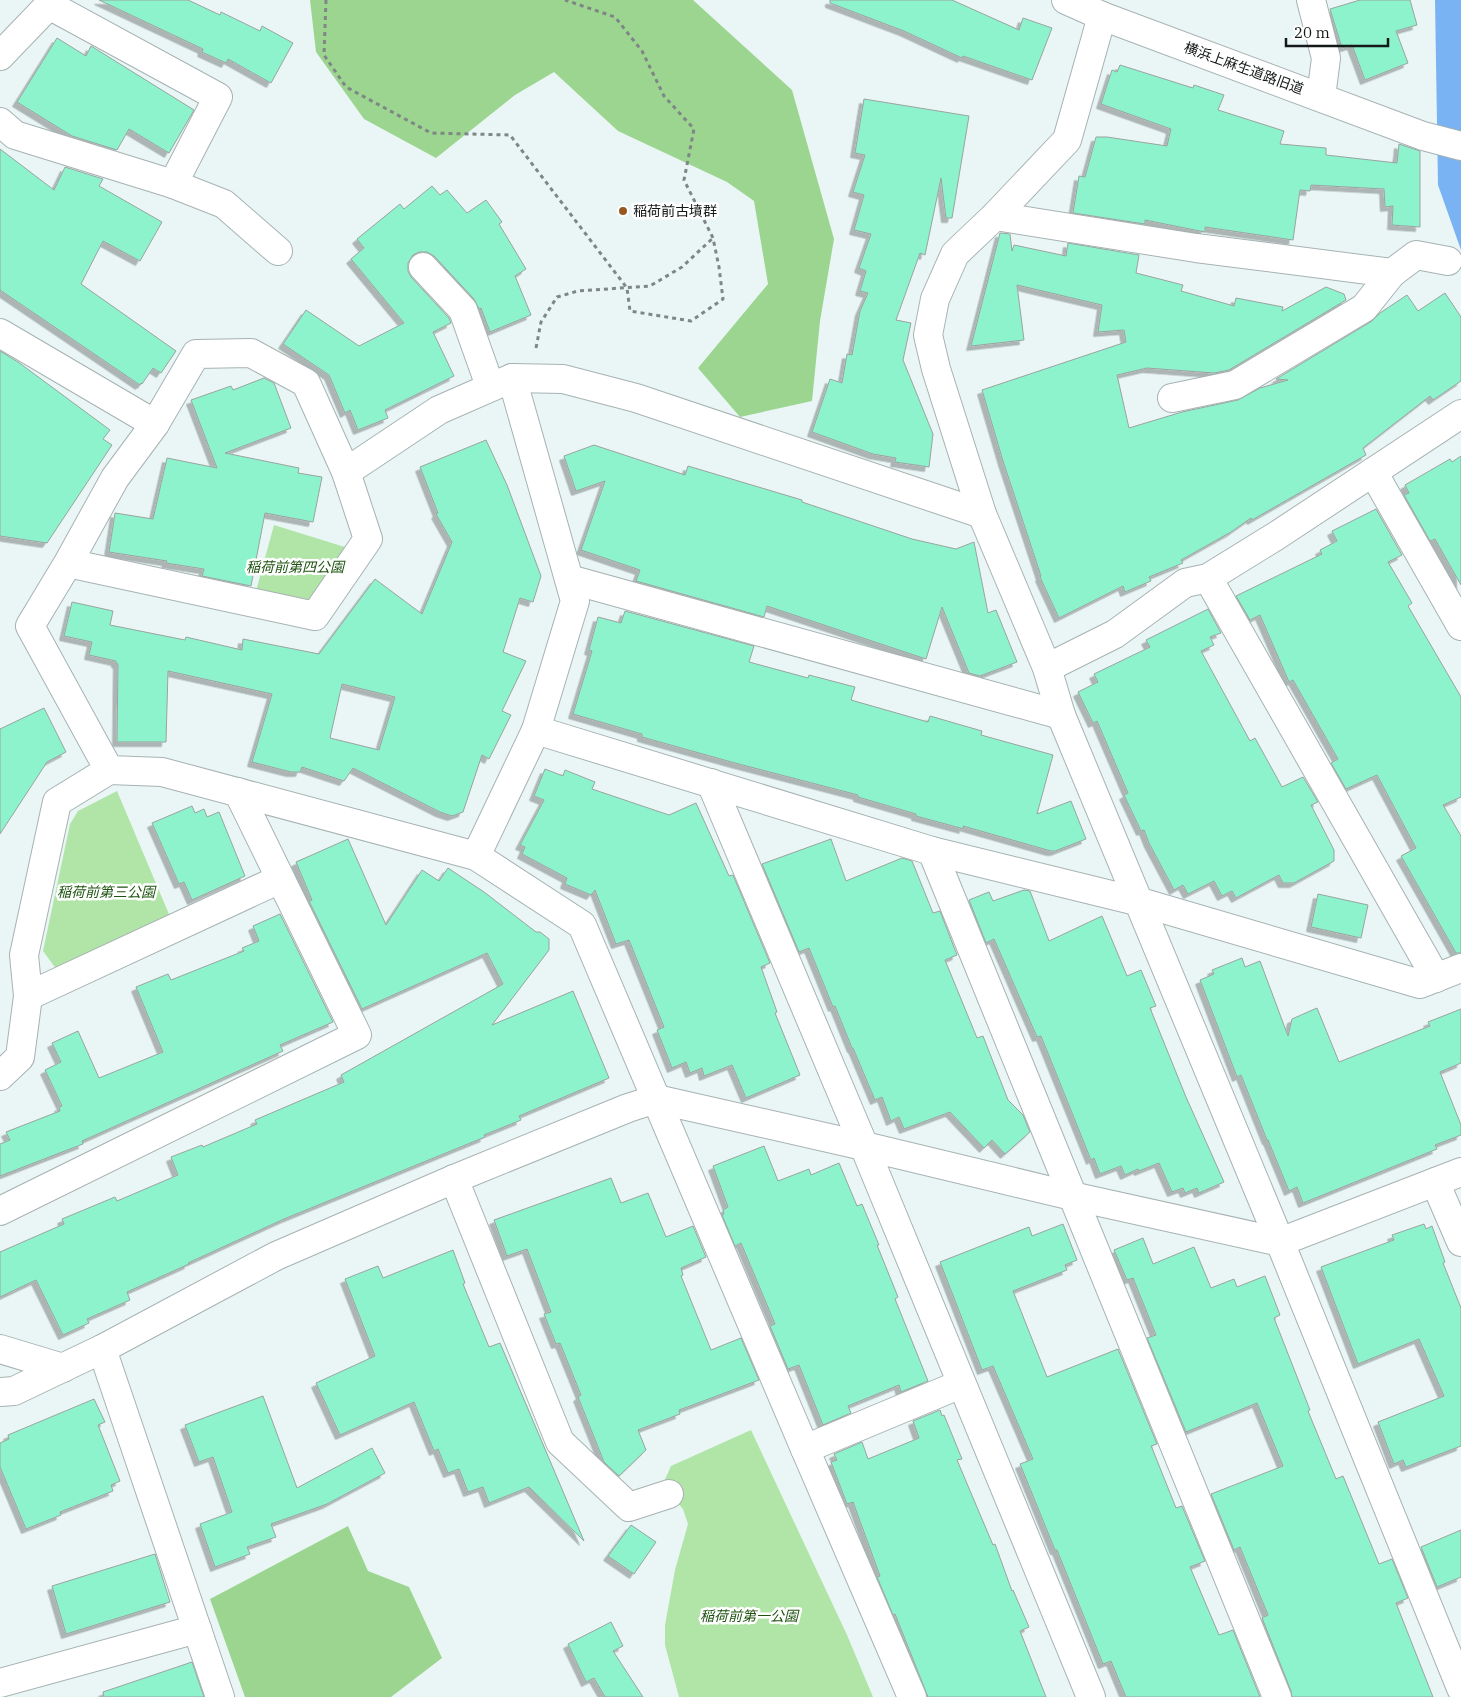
<svg xmlns="http://www.w3.org/2000/svg" width="1461" height="1697" viewBox="0 0 1461 1697" font-family="'IBM Plex Serif','Noto Sans JP',serif">
  <style>
    .green { fill: #b1e4a7 }
    .forest { fill: #9cd590 }
    .water { fill: #79b3f3 }
    .building { fill: #8cf3cd; stroke: #9aa39f; fill-rule: evenodd; filter: url(#shadow) }
    .lines { fill: none; stroke-linecap: round; stroke-linejoin: round }
    .minor-casing { stroke: #a7b2b2; stroke-width: 30 }
    .tertiary-casing { stroke: #a7b2b2; stroke-width: 30 }
    .path { stroke: #7e8686; stroke-width: 3; stroke-dasharray: 4 4; stroke-linecap: butt }
    .minor { stroke: #fff; stroke-width: 28 }
    .tertiary { stroke: #fff; stroke-width: 28 }
    .poi-dot { fill: #975721; stroke: #fff; stroke-width: 2 }
    .labels { text-anchor: middle; stroke-width: 5; stroke-linejoin: round; paint-order: stroke }
    .street-label { font-size: 14px; fill: #141818; stroke: #fff }
    .poi-label { font-size: 14px; fill: #141818; stroke: #fff; text-anchor: start }
    .park-label { font-size: 14px; font-style: italic; fill: #1d530f; stroke: #fff }
  </style>
  <defs>
    <filter id="shadow"><feDropShadow dx="-4.5" dy="4.5" stdDeviation="0" flood-color="#0004"/></filter>
  </defs>
  <rect width="100%" height="100%" fill="#eaf6f6"/>
  <!-- green -->
  <g class="green">
    <path d="M274,525l74,23 -39,53 -53,-10z"/>
    <path d="M117,791l54,128 -114,51 -14,-19 27,-127 8,-13z"/>
    <path d="M751,1430l96,205 26,62h-194l-14,-52v-20l10,-55 13,-46 -5,-15 -21,-23 9,-20z"/>
  </g>
  <!-- forest -->
  <g class="forest">
    <path d="M310,0h383l99,90 42,149 -14,82 -8,80 -72,16 -42,-49 70,-84 -14,-83 -27,-19 -109,-51 -64,-59 -39,23 -79,63 -72,-39 -48,-67z"/>
    <path d="M348,1526l20,45 41,16 33,71 -51,39h-146l-35,-98z"/>
  </g>
  <!-- water -->
  <path class="water" d="M1435,0h26v250l-23,-65z"/>
  <!-- building -->
  <g class="building">
    <path d="M99,0h89l32,15 1,-3 39,19 2,-5 31,17 -22,40 -43,-24 -2,4 -24,-11 1,-3z"/>
    <path d="M830,0h122l67,30 4,-12 29,10 -20,52 -69,-24 -1,2 -58,-27 -74,-28z"/>
    <path d="M1360,0h50l7,25 -21,6 12,32 -43,17 -13,-35 -10,3 -12,-39z"/>
    <path d="M57,38l29,18 5,-10 103,64 -25,43 -40,-24 -12,21 -45,-14 -55,-34z"/>
    <path d="M1120,65l73,23 1,-3 30,10 -6,15 66,21 -4,13 46,4v7l71,8 2,-19 21,7v76l-28,-2 1,-19 -8,1 -1,-18 -73,-4 -1,6 -10,-1 -7,50 -88,-13v5l-60,-12v4l-72,-11 6,-37 6,1 11,-40h11l60,9 4,-17 -70,-25 11,-34 5,2z"/>
    <path d="M864,99l105,17 -17,102h-6l-5,-40 -16,77 -5,-2 -24,67 15,3 -8,37 30,74 -4,33 -34,-5 1,-4 -23,-4 -61,-22 18,-53 12,4 5,-29 5,1 8,-44 8,-18 -8,-2 6,-20 -7,-3 12,-34 -17,-4 10,-35 -11,-3 12,-37 -10,-2z"/>
    <path d="M0,149l54,41 11,-23 38,12 -4,7 63,36 -22,39 -37,-20 -22,43 95,67 -15,22 -8,-5 -11,16 -1,-1 -1,2 -140,-95z"/>
    <path d="M432,186l8,9 7,-5 20,23 19,-13 16,22 -3,2 27,45 -11,7 16,39 -41,17 -9,-24 -2,1 -5,-10 -40,-43 -7,-4h-8l-6,3 -5,8v8l3,6 38,41 2,5 -18,9 21,44 -69,34 3,8 -30,12 -8,-20 -5,3 -16,-38 -46,-31 23,-34 53,36 45,-23 -53,-64 13,-11 -7,-9 43,-35 4,5z"/>
    <path d="M1000,233l10,1 2,17 2,-6 52,11 2,-13 71,12 -3,18 47,12 -2,6 53,15 2,-8 47,9 -1,4 44,-24 18,7 2,6 -117,70 -15,3 -67,-5 -30,7 12,53 53,-16 56,-12 22,-12 28,-8 -12,-1 96,-58 8,-8 27,-18 11,16 27,-18 16,24v64l-28,19 -3,-4 -67,52 3,7 -114,65 -1,-2 -20,14 -50,28 2,3 -34,14 2,4 -26,11 -2,-6 -64,32 -19,-41 1,-1 -38,-115 -21,-71 144,-48 -2,-12 -26,2 4,-27 -85,-20 7,55 -53,6z"/>
    <path d="M0,351l18,11 92,68 -7,9 9,6 -65,98 -47,-7z"/>
    <path d="M264,378l10,5 17,45 -66,25 74,15 -1,5 24,4 -9,45 -48,-9 -14,73 -49,-10 2,-7 -38,-6 1,-2 -58,-9 6,-39 38,6 14,-61 50,10 -26,-68 40,-14 2,4z"/>
    <path d="M486,440l21,45 34,91 -8,26 -13,-4 -17,54 23,9 -24,50 9,4 -22,44 -7,-4 -19,57 -11,4 -12,-4 -87,-44 -9,13 -42,-14 -2,5h-9l-39,-10 20,-68 -104,-23 -2,71h-49l1,-78 -2,-1v-2l-27,-6 3,-13 -28,-6 8,-34 41,9 -3,14 75,15 1,-3 56,13 1,-11 76,15 56,-75 47,35 30,-72 -16,-28 2,-1 -18,-46zM342,684l53,13 -16,53 -49,-12z"/>
    <path d="M594,445l91,30 3,-9 114,34v2l110,37 44,10 18,-7 14,71 8,-3 21,52 -37,14 -11,-3 -27,-66 -16,52 -159,-53 -3,11 -128,-36 4,-11 -59,-20 24,-69 -29,10 -12,-35z"/>
    <path d="M1461,456v129l-26,-46 -5,2 -26,-46 5,-2 -4,-8 45,-26 2,3z"/>
    <path d="M1376,509l26,46 -14,7 24,41 -4,3 53,91v100l-18,8 18,31v117h-5l-55,-97 15,-8 -39,-73 -31,14 -15,-26 7,-4 -45,-79 -4,2 -29,-67 -10,5 -14,-24 86,-42 -2,-4 17,-9 -5,-10z"/>
    <path d="M1208,609l13,24 -11,4 4,8 -13,6 49,90 5,-3 27,49 21,-10 15,25 -7,3 23,45v11l-40,22h-11l-4,-8 -43,23 -4,-7 -10,5 -8,-15 -26,13 -5,-9 -9,5 -25,-47 -5,-13 -3,1 -17,-36 4,-2 -31,-72 -4,2 -15,-31 20,-10 -4,-8 56,-27 -4,-7z"/>
    <path d="M625,611l129,35 -5,16 59,16 1,-3 46,12 -4,13 77,22 2,-6 52,15 -1,4 72,20 -16,59 34,-13 15,38 -31,12h-4l-88,-25 1,3 -48,-13v-2l-58,-17v-2l-123,-32 -93,-26v-3l-69,-20 19,-63 -3,-1 9,-33 23,6z"/>
    <path d="M44,708l22,44 -19,10 -47,72v-105z"/>
    <path d="M545,769l18,7 2,-6 30,12 -3,7 77,26 27,-12 33,73 4,-1 37,88 -9,4 16,45 -2,1 25,62 -54,23 -14,-33 -28,11 -2,-8 -12,5 -4,-11 -14,6 -15,-38 7,-3 -35,-87 -13,4 -21,-54 -4,5 -26,-11 2,-6 -45,-24 3,-7 -5,-2 24,-45 -10,-4z"/>
    <path d="M192,806l3,7 9,-4 3,8 12,-5 26,64 -53,24 -8,-18 -5,2 -27,-61z"/>
    <path d="M348,839l38,86 36,-55 17,11 9,-13 36,24 52,40h4l9,7v11l-57,75 81,-34 36,87 -90,38 2,4 -37,15 1,2 -201,82 -96,44 1,1 -62,28 3,8 -43,19 2,4 -26,12 -27,-55 -36,17v-45l64,-28 -2,-5 53,-22 2,4 61,-26 -7,-18 31,-12 1,2 54,-23 -2,-4 89,-38 -3,-7 162,-91 -16,-31 -125,56 -53,-108 3,-1 -16,-38z"/>
    <path d="M831,839l15,42 56,-23 10,3 21,52 7,-2 17,44 -12,5 32,78 6,-2 25,64 15,15 7,17 -25,22 -13,-14 -8,8 -34,-36 -46,17 -5,-12 -8,4 -9,-24 -7,3 -22,-52h-1l-17,-42 -2,1 -24,-59 -10,4 -37,-88z"/>
    <path d="M1024,890l6,1 19,50 53,-25 25,60 14,-6 15,36 -6,2 36,89 38,85 -25,11 -2,-5 -12,5 -2,-5 -11,4 -13,-29 -20,8 -1,-2 -13,6 -4,-9 -21,8 -6,-16 -3,2 -50,-124 -4,1 -43,-98 -8,4 -17,-43 20,-8 4,9z"/>
    <path d="M1318,894l50,11 -7,33 -50,-11z"/>
    <path d="M280,914l53,108 -53,23 3,6 -201,90 1,3 -83,32v-32l10,-4 -4,-8 54,-21 -1,-4 3,-1 -17,-36 16,-8 -9,-19 26,-12 21,47 64,-26 -27,-65 32,-13 3,6 73,-29 -2,-3 17,-7 -6,-15z"/>
    <path d="M1242,958l3,9 15,-6 28,75 4,-17 25,-11 22,54 91,-36 -2,-4 33,-13v54l-21,9 21,53v10l-26,10 2,4 -134,54 -6,-16 -8,4 -21,-51h-1l-26,-65 -4,2 -37,-97 14,-6 -2,-4z"/>
    <path d="M764,1146l14,35 31,-12 2,6 28,-12 18,43 5,-2 17,41h-2l21,52 -3,2 33,82 -27,11 -2,-7 -51,21 3,7 -28,12 -24,-60 -11,4 -18,-43 5,-2 -34,-81 -6,3 -13,-31 2,-1 -1,-4 5,-3 -15,-41z"/>
    <path d="M611,1178l10,25 27,-10 18,44 27,-11 13,31 -25,11 2,7 -2,1 30,74 30,-12 18,42 -69,26 -11,4 1,4 -42,16 8,20 -27,26 -15,-14 -26,-65 3,-2 -21,-52 -4,1 -12,-30 7,-2 -24,-63 -20,7 -13,-36z"/>
    <path d="M1063,1224l14,36 -12,5 2,5 -54,21 34,86 71,-28 39,95 -6,2 1,2 24,60 6,-2 23,55 -15,6 29,68 14,-5 27,67h-134l-15,-36 -8,3 -46,-114h-2l-35,-86 13,-5 -40,-93 -11,4 -42,-108 89,-35 3,9z"/>
    <path d="M1424,1224l2,5 6,-3 13,36 -2,1 18,45v138l-55,21 -3,-7 -9,4 -16,-42 66,-26 -25,-57 -61,25 -37,-97 73,-27 -2,-5z"/>
    <path d="M1143,1238l10,26 41,-17 17,41 23,-9 3,8 28,-11 15,39 -6,3 36,92 -2,1 28,68 7,-3 36,88 13,-5 16,39 -12,5 37,94h-141l-1,-6 -29,-73 6,-3 -28,-68 -6,3 -23,-56 72,-28 -26,-63 -71,29 -39,-94 9,-3 -23,-57 -6,2 -13,-30z"/>
    <path d="M453,1250l12,33 -2,1 26,63 11,-4 84,198 -55,-54 -40,16 -6,-16 -15,5 -9,-23 -11,4 -10,-24 -4,2 -20,-49 -74,33 -24,-52 59,-27 -30,-77 33,-13 5,12z"/>
    <path d="M263,1396l34,92 75,-40 13,25 -58,31 -56,20 5,13 -29,10 3,7 -35,13 -15,-43 32,-12 -19,-55 -14,5 -14,-37z"/>
    <path d="M94,1399l11,23 -7,3 22,56 -9,4 2,6 -53,21 1,3 -35,14 -26,-62v-24l9,-4 -1,-4z"/>
    <path d="M940,1410l2,6 2,-1 18,44 -5,1 36,85 2,-1 17,47 1,-1 16,37 -9,4 26,66h-118l-33,-83 -2,1 -16,-38 3,-1 -27,-74 -6,2 -16,-42 6,-2 -3,-6 28,-12 6,17 51,-21 -6,-17z"/>
    <path d="M631,1525l25,17 -22,32 -26,-18z"/>
    <path d="M1461,1530v47l-24,10 -16,-40z"/>
    <path d="M155,1554l15,48 -104,32 -14,-48z"/>
    <path d="M611,1622l12,24 -10,5 30,46h-38l-11,-19 -8,4 -18,-38z"/>
    <path d="M192,1662l12,35h-100l-1,-5z"/>
  </g>
  <g class="lines">
    <defs>
      <g id="minor">
        <path d="M1311,0l15,58 -5,39"/>
        <path d="M1102,16l-35,124 -72,76 -40,38 -20,45 -7,36 8,34 46,145 65,154 14,47 219,527 181,446"/>
        <path d="M0,56l49,-51 169,92 -45,87 -158,-49 -15,-13"/>
        <path d="M173,184l51,20 54,47"/>
        <path d="M995,216l201,32 196,25"/>
        <path d="M423,267l40,43 27,76"/>
        <path d="M0,333l155,91"/>
        <path d="M512,378l51,1 73,19 346,116"/>
        <path d="M1172,398l63,-13 129,-77 28,-35 24,-18 32,6"/>
        <path d="M346,472l93,-62 73,-32 63,223 -39,129 -60,126"/>
        <path d="M1373,472l88,154"/>
        <path d="M1208,578l228,400"/>
        <path d="M569,579l492,136"/>
        <path d="M1047,668l68,-34 70,-51 23,-5 68,-42 185,-122"/>
        <path d="M536,730l396,121 208,51 280,82 41,-16"/>
        <path d="M109,770l53,2 314,84 106,69 223,524 107,248"/>
        <path d="M711,783l153,363 227,551"/>
        <path d="M932,851l345,846"/>
        <path d="M28,996l252,-117"/>
        <path d="M0,1076l20,-19 8,-61 -4,-41 33,-153 52,-32 -79,-144 38,-63 47,-85 40,-54 41,-70 55,-1 55,30 40,89 22,67 -53,77 -247,-53"/>
        <path d="M454,1179l106,263 69,65 40,-13"/>
        <path d="M1435,1182l26,60"/>
        <path d="M0,1211l357,-176 -119,-243"/>
        <path d="M0,1349l63,19"/>
        <path d="M102,1349l118,348"/>
        <path d="M0,1392l14,-1 88,-42 174,-93 178,-77 174,-71 28,-9 208,47 208,50 208,46 181,-70"/>
        <path d="M805,1449l156,-65"/>
        <path d="M0,1683l197,-54"/>
      </g>
      <path id="tertiary" d="M1066,0l36,16 321,120 38,10"/>
    </defs>
    <!-- minor casing -->
    <use href="#minor" class="minor-casing"/>
    <!-- tertiary casing -->
    <use href="#tertiary" class="tertiary-casing"/>
    <!-- path -->
    <g class="path">
      <path d="M326,0l-2,55 22,32 85,46 79,2 117,153 3,23 61,10 32,-22 -4,-32 -6,-29 -29,-58 10,-51 -30,-33 -22,-45 -27,-34 -50,-17"/>
      <path d="M536,348l5,-26 16,-25 21,-6 72,-5 32,-19 31,-29"/>
    </g>
    <!-- minor -->
    <use href="#minor" class="minor"/>
    <!-- tertiary -->
    <use href="#tertiary" class="tertiary"/>
  </g>
  <!-- markers -->
  <circle class="poi-dot" cx="623" cy="211" r="5"/>
  <g class="labels">
    <!-- street labels -->
    <g class="street-label">
      <text transform="translate(1244 68) rotate(20)" y="5">横浜上麻生道路旧道</text>
    </g>
    <!-- poi labels -->
    <g class="poi-label">
      <text x="633" y="216">稲荷前古墳群</text>
    </g>
    <!-- park labels -->
    <g class="park-label">
      <text x="295" y="572">稲荷前第四公園</text>
      <text x="106" y="897">稲荷前第三公園</text>
      <text x="749" y="1621">稲荷前第一公園</text>
    </g>
  </g>
  <!-- scale -->
  <path d="M1286 38v8h102v-8" fill="none" stroke="#141818" stroke-width="2.5"/>
  <text x="1294" y="38" font-size="15" fill="#141818" stroke="#ffffff" stroke-width="4" paint-order="stroke">20 m</text>
</svg>
